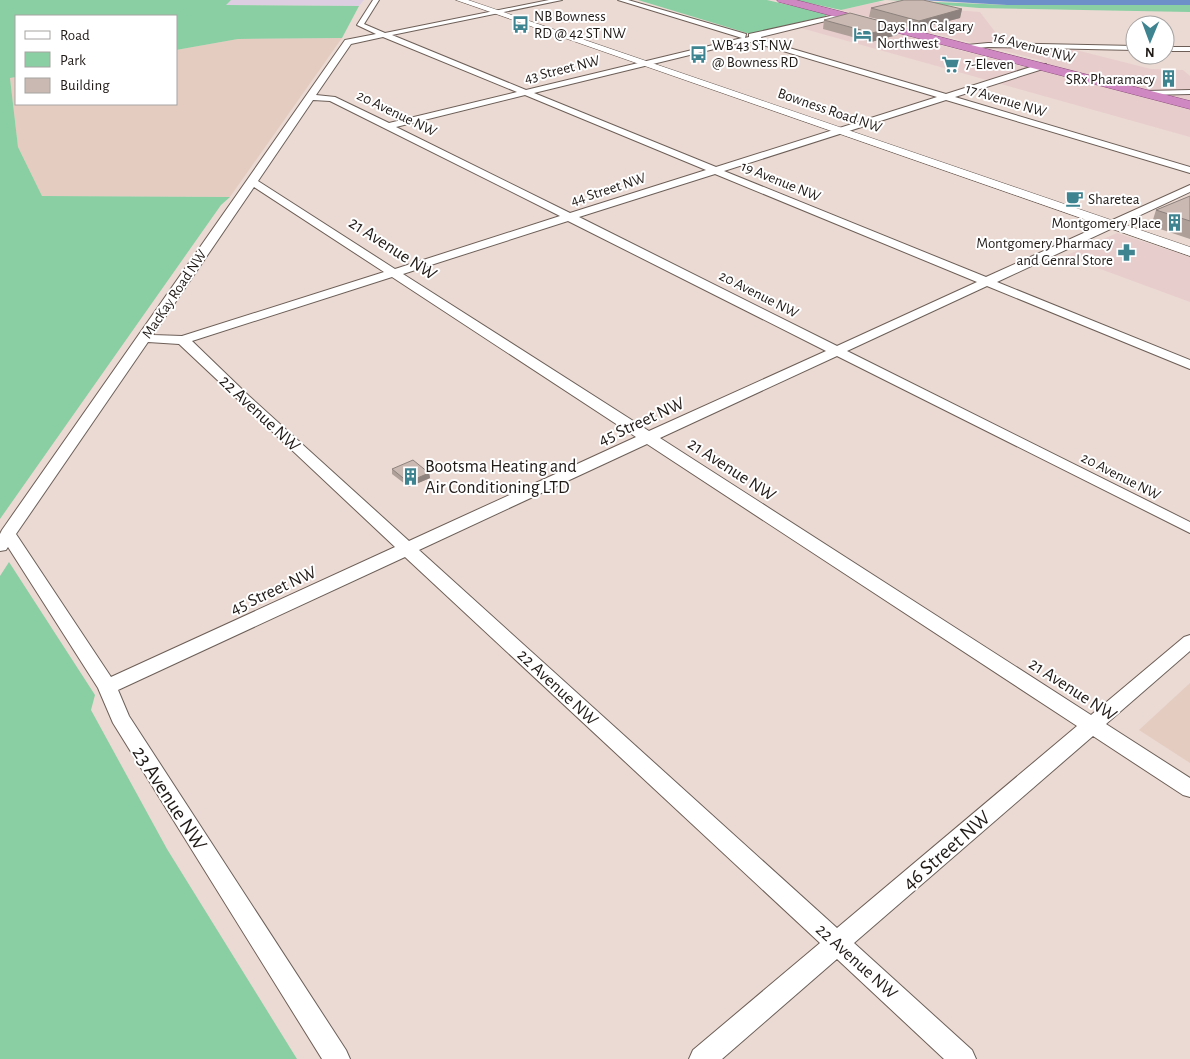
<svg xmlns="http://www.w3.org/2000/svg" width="1190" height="1059" viewBox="0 0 1190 1059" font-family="'Alegreya Sans',sans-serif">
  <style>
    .commercial { fill: #e8cdcd }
    .industrial { fill: #ddcfe1 }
    .built { fill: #e5ccc1 }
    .green { fill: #8acfa3 }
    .water { fill: #6d90c9 }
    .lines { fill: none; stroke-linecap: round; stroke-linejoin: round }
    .minor-casing { stroke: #6d5f58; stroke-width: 2 }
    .tertiary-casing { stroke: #6d5f58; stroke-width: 1 }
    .trunk-casing { stroke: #8b4f7c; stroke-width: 1 }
    .minor { fill: #fff; fill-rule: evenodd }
    .tertiary { fill: #fff; fill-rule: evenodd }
    .trunk { fill: #d088c2; fill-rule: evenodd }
    .wall { fill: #ae9f99 }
    .shaded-wall { fill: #8d827d }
    .building { fill: #cab9b2; stroke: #8d827d }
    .labels { text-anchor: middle; stroke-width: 4; stroke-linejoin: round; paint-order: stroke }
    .far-poi-label { font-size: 15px; fill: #201a17; stroke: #fff; text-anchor: start }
    .far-street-label { font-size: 15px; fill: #201a17; stroke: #fff }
    .street-label { font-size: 18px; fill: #201a17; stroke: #fff }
    .poi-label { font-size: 18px; fill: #201a17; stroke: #fff; text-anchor: start }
    .near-street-label { font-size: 21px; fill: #201a17; stroke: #fff }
  </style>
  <rect width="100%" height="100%" fill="#ebdad3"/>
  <!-- commercial -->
  <g class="commercial">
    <path d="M878,2l34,5 68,5 22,29 12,6h50l87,22 32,1 7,6v61l-389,-109 40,-9 179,47 24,-5 -203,-51z"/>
    <path d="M1117,233l73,24v45l-125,-46z"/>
  </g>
  <!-- industrial -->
  <path class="industrial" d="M231,0h133l-5,6 -134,-1z"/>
  <!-- built -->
  <g class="built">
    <path d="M342,38l-112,159 -188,-1 -24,-49 -8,-69 6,-1v27h160v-54l62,-11z"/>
    <path d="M1190,683v80l-51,-33z"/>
  </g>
  <!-- green -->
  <g class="green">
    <path d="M0,0h231l-5,5 133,1 -17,32 -104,1 -62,11v-34h-160v61l-6,1 8,69 24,49 188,1 -9,8 -221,314z"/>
    <path d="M638,0h129l60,14 -1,2 -76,18z"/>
    <path d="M795,0h90l-44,10z"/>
    <path d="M887,0l121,5h182v7l-211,-4z"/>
    <path d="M9,562l86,133 -4,15 76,139 130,210h-297v-483z"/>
  </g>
  <!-- water -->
  <path class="water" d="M921,0h269v5h-183z"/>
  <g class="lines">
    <defs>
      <g id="minor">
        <path d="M373,0h6l-15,24 21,9 164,-33h13l-170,35 134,55 216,-52 -124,-38h10l118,34 -1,4 4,-1v-3l95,-21 2,1v2l-85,21 1,3 184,54 94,-30h6v4l-91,29 235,70v6l-244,-73 -222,71 262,106 204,-92v7l-193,90 193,78v9l-203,-83 -140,65 343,171v11l-353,-177 -177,82 431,277 93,-78 6,-2v16l-84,73 84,54v19l-7,-2 -90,-59 -239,207 118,107 4,9h-32l-107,-100 -115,100h-33l4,-9 127,-107 -415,-386 -287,133 11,26 217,334 4,9h-28l-209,-336 -15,-35 -90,-141 -2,3 -6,1v-17l2,-4 343,-490 31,-6 -19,-9zM383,37l134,55 -128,31 -54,-26 -19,-2 35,-51zM743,42h10l184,55 -221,70 -182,-74zM525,95l181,75 -136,43 -174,-86zM313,100l17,1 230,115 -165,53 -137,-88zM715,174l262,108 -140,64 -258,-129zM254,187l130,85 -202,64 -29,-1zM568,221l258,130 -177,80 -246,-157zM392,277l244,160 -227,104 -160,-145 -57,-55zM148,342l31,2 216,203 -284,130 -95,-143zM647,444l430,282 -240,202 -418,-378z"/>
        <path d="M988,43l147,3v4l-147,-3 -21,2 -4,-2 4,-2z"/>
        <rect x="1165" y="47" width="25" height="4"/>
        <path d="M1190,90v4l-44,1 -4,-2 4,-2z"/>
      </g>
      <path id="tertiary" d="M456,0h12l722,247v9z"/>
      <path id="trunk" d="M777,0h19l394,101v8l-411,-107z"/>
    </defs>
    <!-- minor casing -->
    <use href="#minor" class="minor-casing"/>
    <!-- tertiary casing -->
    <use href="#tertiary" class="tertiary-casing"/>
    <!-- trunk casing -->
    <use href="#trunk" class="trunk-casing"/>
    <!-- minor -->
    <use href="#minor" class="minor"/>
    <!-- tertiary -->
    <use href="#tertiary" class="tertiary"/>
    <!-- trunk -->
    <use href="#trunk" class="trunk"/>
  </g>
  <!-- wall -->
  <g class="wall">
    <path d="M871,8l91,1 -2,9 -42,11 -49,-12z"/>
    <path d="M824,20l75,6 -2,9 -26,7 -48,-13z"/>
    <path d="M1190,196v43l-39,-13 5,-16z"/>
    <path d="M392,469l37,4 1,5 -21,9 -17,-13z"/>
  </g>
  <!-- shaded-wall -->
  <g class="shaded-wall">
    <path d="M962,9l-2,9 -42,11 1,-8z"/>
    <path d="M899,26l-2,9 -26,7 1,-9z"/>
    <path d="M429,473l1,5 -21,9 -1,-5z"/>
  </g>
  <!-- building -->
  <g class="building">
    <path d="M904,0h19l39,9 -43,12 -48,-13z"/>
    <path d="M850,13l49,13 -27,7 -48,-13z"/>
    <path d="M1190,196v25l-34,-11z"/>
    <path d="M413,460l16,13 -21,9 -16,-13z"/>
  </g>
  <!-- icons -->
  <defs>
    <symbol id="bus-bare" viewBox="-9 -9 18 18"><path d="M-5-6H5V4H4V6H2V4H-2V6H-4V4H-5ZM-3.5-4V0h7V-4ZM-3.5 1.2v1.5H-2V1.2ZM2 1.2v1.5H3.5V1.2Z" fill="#3e8390" stroke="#fff" stroke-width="2.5" paint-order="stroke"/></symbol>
    <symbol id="hotel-bare" viewBox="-9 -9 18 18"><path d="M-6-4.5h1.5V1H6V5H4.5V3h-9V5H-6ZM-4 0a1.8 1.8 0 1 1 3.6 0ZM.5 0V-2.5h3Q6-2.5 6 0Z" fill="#3e8390" stroke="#fff" stroke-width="2.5" paint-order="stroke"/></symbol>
    <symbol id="supermarket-bare" viewBox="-9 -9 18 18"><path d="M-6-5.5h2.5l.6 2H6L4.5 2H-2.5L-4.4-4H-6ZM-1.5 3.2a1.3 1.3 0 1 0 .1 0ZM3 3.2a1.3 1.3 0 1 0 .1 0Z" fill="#3e8390" stroke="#fff" stroke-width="2.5" paint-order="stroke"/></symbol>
    <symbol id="building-bare" viewBox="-9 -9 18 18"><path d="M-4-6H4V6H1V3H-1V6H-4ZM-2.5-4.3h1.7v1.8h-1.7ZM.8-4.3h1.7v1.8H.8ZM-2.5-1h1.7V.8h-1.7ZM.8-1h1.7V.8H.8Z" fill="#3e8390" stroke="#fff" stroke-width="2.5" paint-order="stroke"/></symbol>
    <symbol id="cafe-bare" viewBox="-9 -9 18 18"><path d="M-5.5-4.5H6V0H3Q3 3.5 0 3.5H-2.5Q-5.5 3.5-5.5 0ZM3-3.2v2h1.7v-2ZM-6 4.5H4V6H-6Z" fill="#3e8390" stroke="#fff" stroke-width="2.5" paint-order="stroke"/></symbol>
    <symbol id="pharmacy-bare" viewBox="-9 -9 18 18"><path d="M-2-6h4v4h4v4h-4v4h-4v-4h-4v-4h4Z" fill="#3e8390" stroke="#fff" stroke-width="2.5" paint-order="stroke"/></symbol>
  </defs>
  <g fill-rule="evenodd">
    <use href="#bus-bare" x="508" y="12" width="25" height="25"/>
    <use href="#hotel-bare" x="850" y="22" width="25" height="25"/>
    <use href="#bus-bare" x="686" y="42" width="25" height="25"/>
    <use href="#supermarket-bare" x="938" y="52" width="25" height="25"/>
    <use href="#building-bare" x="1156" y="66" width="25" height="25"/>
    <use href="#cafe-bare" x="1062" y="186" width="25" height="25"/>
    <use href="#building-bare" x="1162" y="210" width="25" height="25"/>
    <use href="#pharmacy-bare" x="1114" y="240" width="25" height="25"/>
    <use href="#building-bare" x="398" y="464" width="25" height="25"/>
  </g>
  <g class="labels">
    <!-- far-poi labels -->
    <g class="far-poi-label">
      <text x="534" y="21">NB Bowness<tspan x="534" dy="17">RD @ 42 ST NW</tspan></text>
      <text x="877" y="31">Days Inn Calgary<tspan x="877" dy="17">Northwest</tspan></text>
      <text x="712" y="50">WB 43 ST NW<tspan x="712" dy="17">@ Bowness RD</tspan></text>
      <text x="965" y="69">7-Eleven</text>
      <text x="1155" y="84" text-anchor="end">SRx Pharamacy</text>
      <text x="1088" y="204">Sharetea</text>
      <text x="1161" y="228" text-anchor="end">Montgomery Place</text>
      <text x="1113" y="248" text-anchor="end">Montgomery Pharmacy<tspan x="1113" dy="17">and Genral Store</tspan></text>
    </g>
    <!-- far-street labels -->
    <g class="far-street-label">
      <text transform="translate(1034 47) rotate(15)" y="5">16 Avenue NW</text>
      <text transform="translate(562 69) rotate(-14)" y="5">43 Street NW</text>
      <text transform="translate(1006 100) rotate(17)" y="5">17 Avenue NW</text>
      <text transform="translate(830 110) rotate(19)" y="5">Bowness Road NW</text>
      <text transform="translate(397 113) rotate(26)" y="5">20 Avenue NW</text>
      <text transform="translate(781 181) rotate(22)" y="5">19 Avenue NW</text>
      <text transform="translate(608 189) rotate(-18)" y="5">44 Street NW</text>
      <text transform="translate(174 294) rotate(-56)" y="5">MacKay Road NW</text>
      <text transform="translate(759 294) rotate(27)" y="5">20 Avenue NW</text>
      <text transform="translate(1121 476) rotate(27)" y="5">20 Avenue NW</text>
    </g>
    <!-- street labels -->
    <g class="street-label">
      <text transform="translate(393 248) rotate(33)" y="6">21 Avenue NW</text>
      <text transform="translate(260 413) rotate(43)" y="6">22 Avenue NW</text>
      <text transform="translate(641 421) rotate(-25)" y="6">45 Street NW</text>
      <text transform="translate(732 469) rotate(33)" y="6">21 Avenue NW</text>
      <text transform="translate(273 590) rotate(-25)" y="6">45 Street NW</text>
      <text transform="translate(558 687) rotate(43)" y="6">22 Avenue NW</text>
      <text transform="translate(1073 689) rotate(33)" y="6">21 Avenue NW</text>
      <text transform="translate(857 961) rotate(42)" y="6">22 Avenue NW</text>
    </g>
    <!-- poi labels -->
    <g class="poi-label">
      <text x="425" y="472">Bootsma Heating and<tspan x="425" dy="21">Air Conditioning LTD</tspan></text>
    </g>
    <!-- near-street labels -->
    <g class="near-street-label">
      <text transform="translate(170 798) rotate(57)" y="7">23 Avenue NW</text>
      <text transform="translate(946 850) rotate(-41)" y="7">46 Street NW</text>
    </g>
  </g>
  <!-- legend -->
  <rect x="15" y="15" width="162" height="90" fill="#ffffff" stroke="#a6a3a2"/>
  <rect x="25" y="31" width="25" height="8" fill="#ffffff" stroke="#a6a3a2"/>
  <text x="60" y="40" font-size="15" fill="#201a17">Road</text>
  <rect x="25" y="52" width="25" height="15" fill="#8acfa3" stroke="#a6a3a2"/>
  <text x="60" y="65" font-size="15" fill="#201a17">Park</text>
  <rect x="25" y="78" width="25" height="15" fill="#cab9b2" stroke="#a6a3a2"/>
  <text x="60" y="90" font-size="15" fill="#201a17">Building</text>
  <!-- north arrow -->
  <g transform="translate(1150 40) rotate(181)"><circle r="24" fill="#ffffff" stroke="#a6a3a2"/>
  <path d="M0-4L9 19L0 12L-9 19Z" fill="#3e8390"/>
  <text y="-8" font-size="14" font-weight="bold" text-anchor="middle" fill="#201a17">N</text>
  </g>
</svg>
